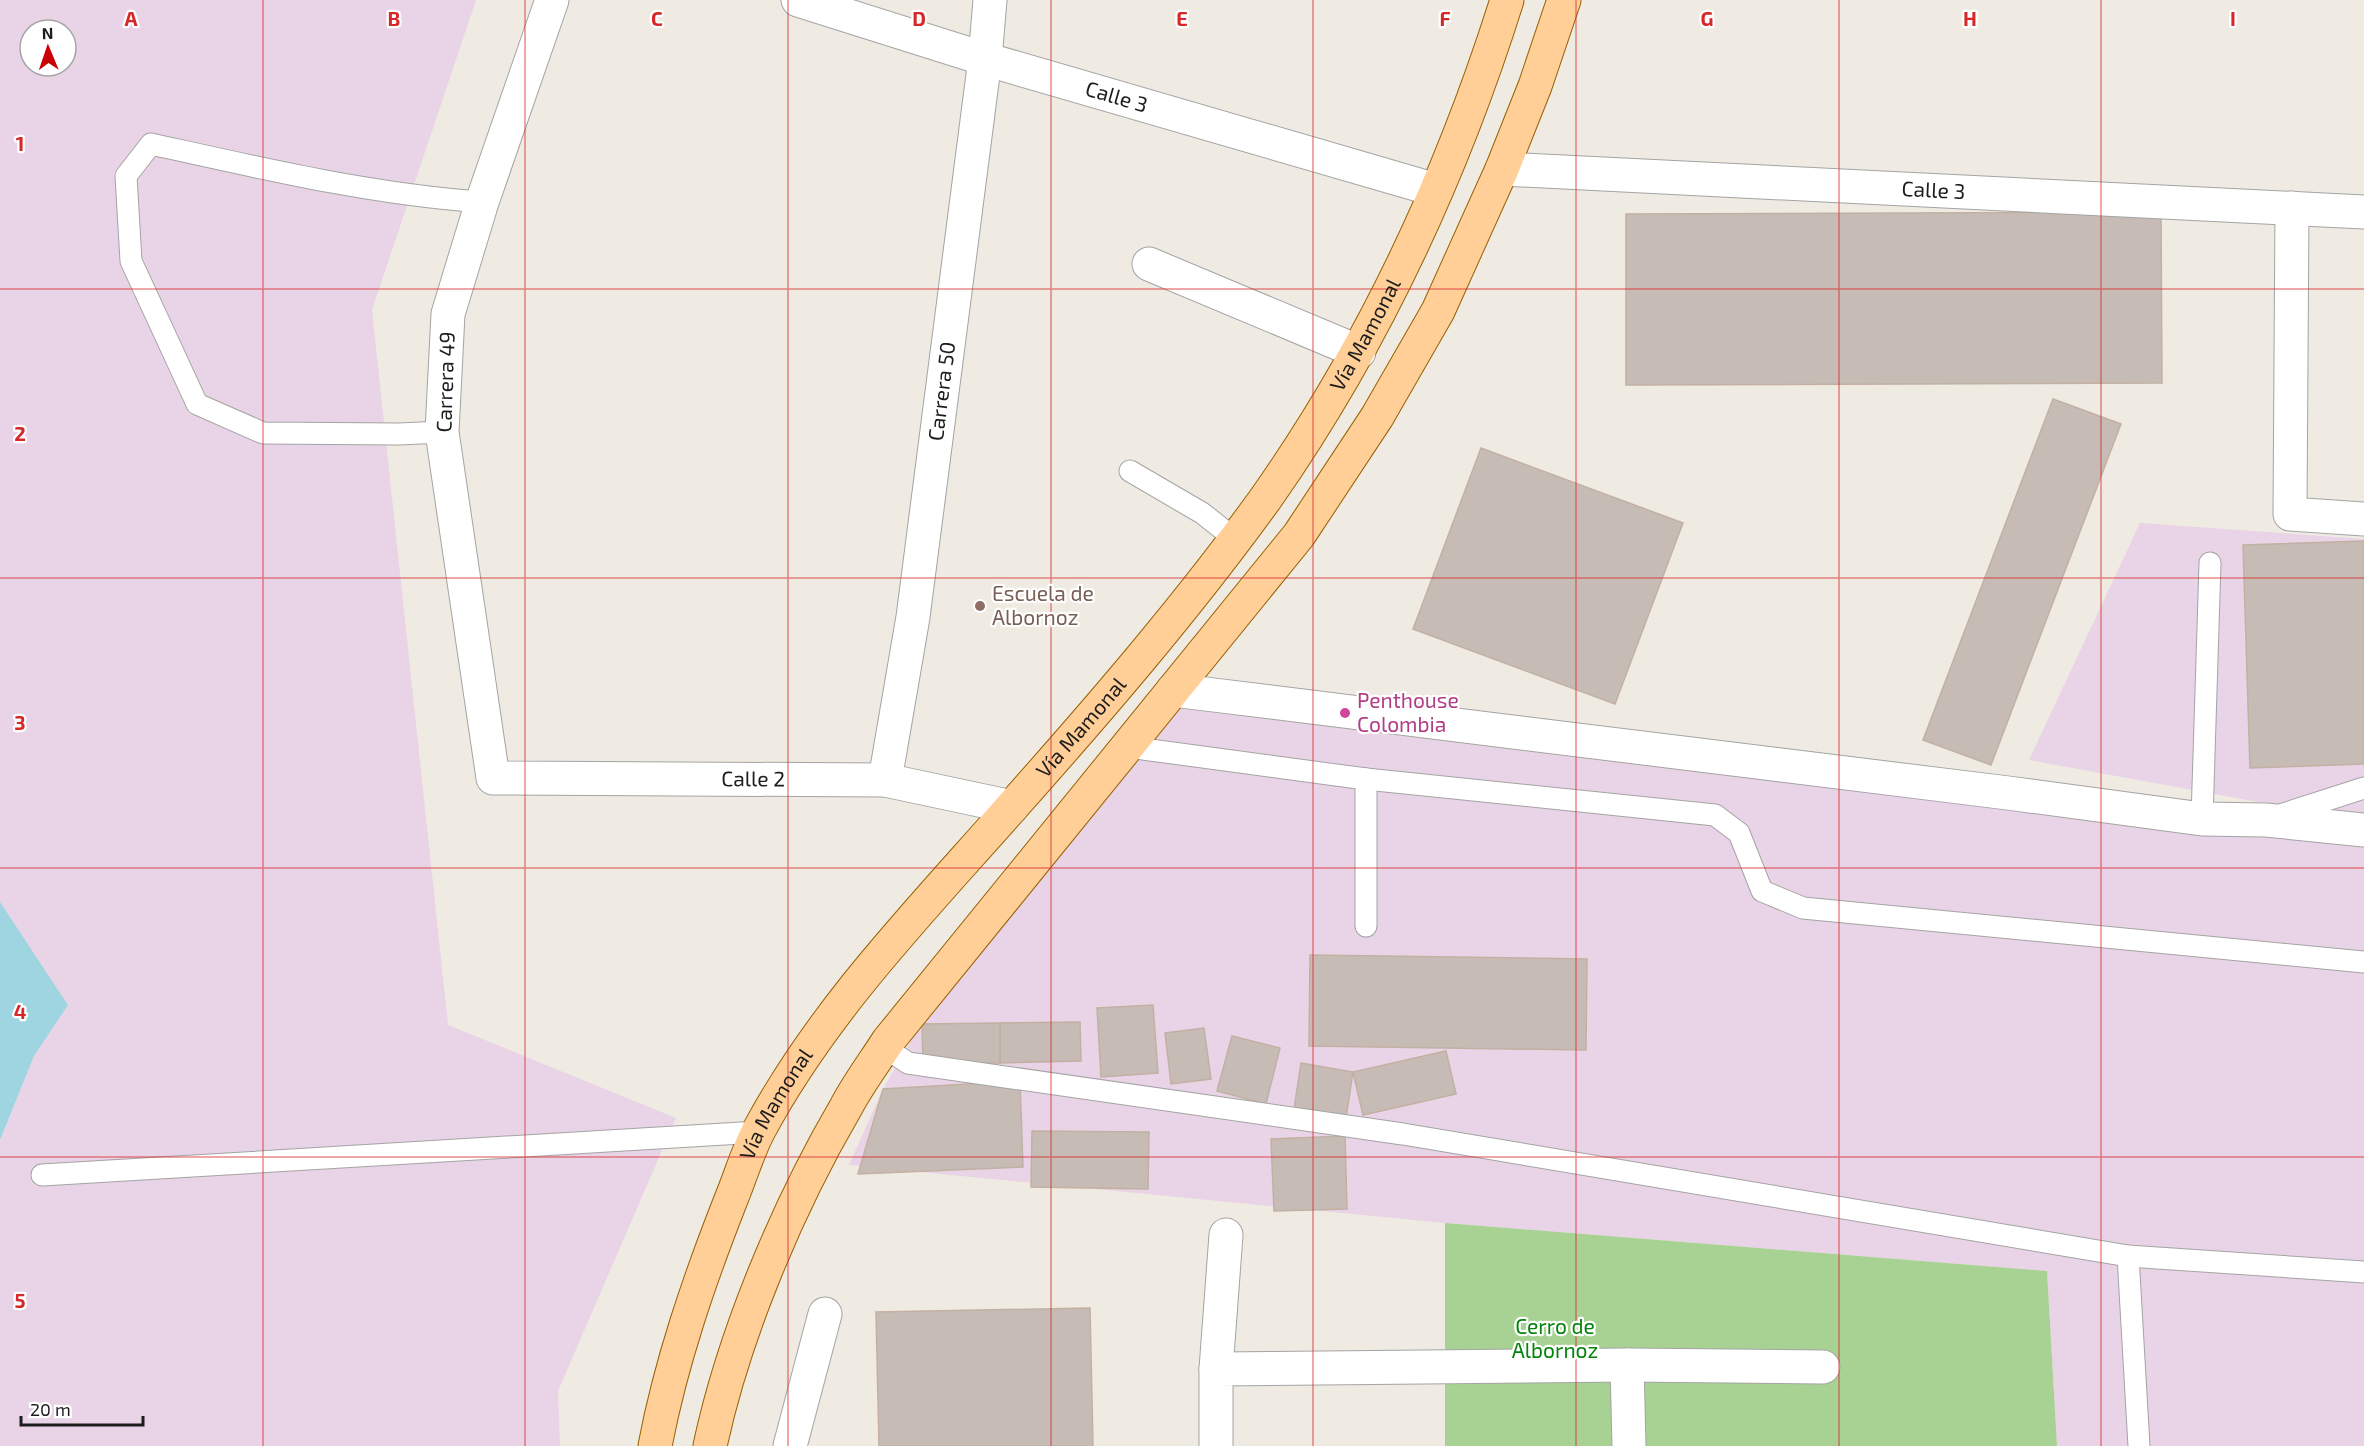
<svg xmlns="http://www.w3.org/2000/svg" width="2364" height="1446" viewBox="0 0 2364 1446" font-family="'Exo 2',sans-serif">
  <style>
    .industrial { fill: #e9d3e6; fill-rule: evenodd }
    .forest { fill: #a8d293 }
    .water { fill: #9fd4e1 }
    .building { fill: #c7bcb5; stroke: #c2b0a3; stroke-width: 1.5 }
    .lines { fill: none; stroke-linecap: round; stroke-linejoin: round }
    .service-casing { stroke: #a4a4a4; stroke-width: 23 }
    .minor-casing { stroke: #a4a4a4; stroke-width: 35 }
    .primary-casing { stroke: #966000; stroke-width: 35 }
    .service { stroke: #fff; stroke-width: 21 }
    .minor { stroke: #fff; stroke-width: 33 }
    .primary { stroke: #ffcf97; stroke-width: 33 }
    .grid { fill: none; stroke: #d62828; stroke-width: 1.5; stroke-opacity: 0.55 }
    .education-dot { fill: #8d6e63; stroke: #fff; stroke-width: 2 }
    .hotel-dot { fill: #d1479c; stroke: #fff; stroke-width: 2 }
    .labels { text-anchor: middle; stroke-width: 4.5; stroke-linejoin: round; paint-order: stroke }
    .street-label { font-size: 21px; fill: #1d1d1d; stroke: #fff }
    .education-label { font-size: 21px; fill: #785e54; stroke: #fff; text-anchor: start }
    .hotel-label { font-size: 21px; fill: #b23c85; stroke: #fff; text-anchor: start }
    .park-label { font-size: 21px; fill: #038309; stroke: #fff }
    .grid-label { font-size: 20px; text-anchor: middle; font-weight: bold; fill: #d62828; stroke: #fff; stroke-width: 4.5; stroke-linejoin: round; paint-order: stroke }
  </style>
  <rect width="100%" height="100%" fill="#efeae2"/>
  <!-- industrial -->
  <g class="industrial">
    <path d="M0,0h476l-104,310 76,715 228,93 -118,273 2,55h-560v-306l34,-84 34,-51 -68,-103zM30,30h36v36h-36z"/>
    <path d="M2140,523l224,16v907h-307l-10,-175 -602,-48 -596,-58 34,-76 37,-64 275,-342 1150,135 -316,-58z"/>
  </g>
  <!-- forest -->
  <path class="forest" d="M1445,1223l602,48 10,175h-612z"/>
  <!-- water -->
  <path class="water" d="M0,902l68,103 -34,51 -34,84z"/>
  <!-- building -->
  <g class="building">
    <path d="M2161,212l1,171 -536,2v-171z"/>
    <path d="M2053,399l68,25 -130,341 -68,-25z"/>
    <path d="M1481,448l202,75 -68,181 -202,-75z"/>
    <path d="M2364,541v223l-114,4 -7,-223z"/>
    <path d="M1310,955l277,4 -1,91 -277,-4z"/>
    <path d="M1153,1005l5,68 -57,4 -4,-69z"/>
    <path d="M1080,1022l1,39 -81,2v-40z"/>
    <path d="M1000,1023v40h-77l-1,-39z"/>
    <path d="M1204,1028l7,51 -40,5 -6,-51z"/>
    <path d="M1232,1036l48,12 -14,56 -49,-13z"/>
    <path d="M1446,1051l10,43 -93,21 -10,-43z"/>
    <path d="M1301,1063l52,9 -8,52 -52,-8z"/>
    <path d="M1020,1081l3,86 -165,7 25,-85z"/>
    <path d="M1032,1131l117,1 -1,57 -117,-2z"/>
    <path d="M1345,1136l2,73 -73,2 -3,-72z"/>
    <path d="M1090,1308l3,138h-214l-3,-134z"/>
  </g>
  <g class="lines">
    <defs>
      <g id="service">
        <path d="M442,432l-43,2 -136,-1 -66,-29 -66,-143 -5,-85 25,-32c109,24 219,50 331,58"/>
        <path d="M1130,471l72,42 33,26"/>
        <path d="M1128,747l238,32v147"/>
        <path d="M1366,779l349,36 24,18 23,58 41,17 561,54"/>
        <path d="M2277,816l87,-28"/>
        <path d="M2202,819l8,-256"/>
        <path d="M888,1041l8,14 12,8 495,71 725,122 236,16"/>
        <path d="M42,1175l716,-43"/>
        <path d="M2128,1256l11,190"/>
      </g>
      <g id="minor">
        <path id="s1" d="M552,0l-70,202 -34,112 -6,118 51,346 392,2 127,27"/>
        <path id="s2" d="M798,0l187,59 451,131"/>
        <path id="s3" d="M1502,169l862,43"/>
        <path d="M2292,208l-2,306 74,5"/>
        <path d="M1149,264l210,88"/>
        <path d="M1173,690l835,103 194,26 64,1 98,10"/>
        <path id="s4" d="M885,780l28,-163 72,-558 5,-59"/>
        <path d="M1627,1365l2,81"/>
        <path d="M1216,1369l10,-134"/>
        <path d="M790,1446l35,-132"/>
        <path d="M1216,1446v-77l411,-4 196,2"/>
      </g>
      <g id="primary">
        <path id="s5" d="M655,1446c16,-84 44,-165 75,-244 10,-24 17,-49 29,-72 65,-121 162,-220 252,-322 89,-100 177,-202 255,-310 106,-151 186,-323 241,-498"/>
        <path d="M710,1446c24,-112 78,-240 136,-339 12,-23 28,-44 42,-66l411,-506 78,-118 61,-106 64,-142 33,-83 29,-86"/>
      </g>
    </defs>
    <!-- service casing -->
    <use href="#service" class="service-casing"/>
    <!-- minor casing -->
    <use href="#minor" class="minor-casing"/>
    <!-- primary casing -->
    <use href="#primary" class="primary-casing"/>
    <!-- service -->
    <use href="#service" class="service"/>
    <!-- minor -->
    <use href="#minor" class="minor"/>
    <!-- primary -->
    <use href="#primary" class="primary"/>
  </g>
  <!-- grid -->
  <path class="grid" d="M263,0v1446M525,0v1446M788,0v1446M1051,0v1446M1313,0v1446M1576,0v1446M1839,0v1446M2101,0v1446M0,289h2364M0,578h2364M0,868h2364M0,1157h2364"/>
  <!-- markers -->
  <circle class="education-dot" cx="980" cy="606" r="6"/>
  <circle class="hotel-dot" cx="1345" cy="713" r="6"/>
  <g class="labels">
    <!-- street labels -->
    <g class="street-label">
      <text dy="7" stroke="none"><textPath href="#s2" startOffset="333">Calle 3</textPath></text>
      <text dy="7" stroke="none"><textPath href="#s3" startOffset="432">Calle 3</textPath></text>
      <text dy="7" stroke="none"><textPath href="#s5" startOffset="1336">Vía Mamonal</textPath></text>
      <text transform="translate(446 382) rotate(-88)" y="7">Carrera 49</text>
      <text dy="7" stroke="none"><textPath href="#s4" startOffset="393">Carrera 50</textPath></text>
      <text dy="7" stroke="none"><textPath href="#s5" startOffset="850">Vía Mamonal</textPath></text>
      <text dy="7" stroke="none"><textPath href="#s1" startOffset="1059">Calle 2</textPath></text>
      <text dy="7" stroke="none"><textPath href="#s5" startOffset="364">Vía Mamonal</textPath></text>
    </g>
    <!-- education labels -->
    <g class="education-label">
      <text x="992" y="601">Escuela de<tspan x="992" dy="24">Albornoz</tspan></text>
    </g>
    <!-- hotel labels -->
    <g class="hotel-label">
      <text x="1357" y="708">Penthouse<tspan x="1357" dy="24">Colombia</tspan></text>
    </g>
    <!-- park labels -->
    <g class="park-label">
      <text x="1555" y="1334">Cerro de<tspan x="1555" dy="24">Albornoz</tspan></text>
    </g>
  </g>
  <g class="grid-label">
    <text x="131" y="26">A</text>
    <text x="394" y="26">B</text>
    <text x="657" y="26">C</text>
    <text x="919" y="26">D</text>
    <text x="1182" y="26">E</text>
    <text x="1445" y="26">F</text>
    <text x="1707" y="26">G</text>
    <text x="1970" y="26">H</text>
    <text x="2233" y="26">I</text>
    <text x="20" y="151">1</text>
    <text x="20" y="441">2</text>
    <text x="20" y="730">3</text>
    <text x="20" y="1019">4</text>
    <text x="20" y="1308">5</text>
  </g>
  <!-- north arrow -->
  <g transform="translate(48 48) rotate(358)"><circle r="28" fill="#ffffff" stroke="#a5a5a5" stroke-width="1.5"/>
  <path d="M0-4.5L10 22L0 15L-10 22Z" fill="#ca0007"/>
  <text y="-9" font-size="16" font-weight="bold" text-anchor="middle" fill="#1d1d1d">N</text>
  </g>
  <!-- scale -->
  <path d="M21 1416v9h122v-9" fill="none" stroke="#1d1d1d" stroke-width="3"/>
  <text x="30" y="1416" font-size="18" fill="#1d1d1d" stroke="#ffffff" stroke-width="4.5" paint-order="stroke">20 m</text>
</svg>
